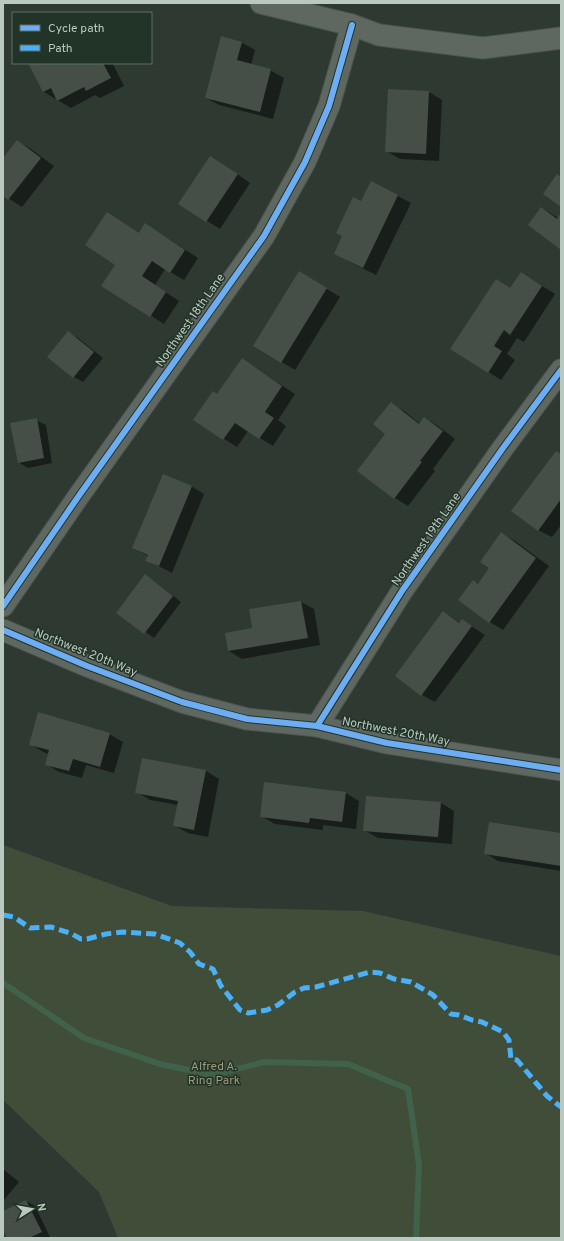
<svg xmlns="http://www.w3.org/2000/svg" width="564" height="1241" viewBox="0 0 564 1241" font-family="Overpass,sans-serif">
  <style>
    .green { fill: #404d39 }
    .shadow { fill: #0007 }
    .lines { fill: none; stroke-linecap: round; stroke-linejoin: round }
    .stream { stroke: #40614a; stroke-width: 6 }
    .building { fill: #454f48 }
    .street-casing { stroke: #4b534e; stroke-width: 23 }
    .street { stroke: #5e6760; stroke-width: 21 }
    .quiet { stroke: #4cb0f7; stroke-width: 5; stroke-dasharray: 10 5; stroke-linecap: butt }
    .cycleway-casing { stroke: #223327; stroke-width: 8 }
    .cycleway { stroke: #6dadf4; stroke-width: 6 }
    .labels { text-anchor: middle; stroke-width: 3; stroke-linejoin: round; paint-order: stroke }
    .street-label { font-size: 12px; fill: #b9c9bf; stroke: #223327 }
    .park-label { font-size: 12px; fill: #9b9a7b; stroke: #223327 }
  </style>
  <rect width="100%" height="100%" fill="#2e3931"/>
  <!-- green -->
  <path class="green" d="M3,845l169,61 191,5 198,45v282h-443l-19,-46 -96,-92z"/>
  <!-- shadow -->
  <g class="shadow">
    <path d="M241,42l14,8 -4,15 19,5 14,8 -11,41 -54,-14 -13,-7z"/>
    <path d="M29,63h85l-1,1 11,22 -24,12 -5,-3 -24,13 -27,-16z"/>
    <path d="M429,92l13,8 -3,61 -39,-2 -14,-8z"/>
    <path d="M17,141l14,8 23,17 -32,41 -19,-12v-35z"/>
    <path d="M224,165l26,18 -30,46 -40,-25z"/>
    <path d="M398,196l13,7 -35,72 -28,-14 13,-59z"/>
    <path d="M542,208l16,10 3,-3v33z"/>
    <path d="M158,232l40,26 -14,22 -19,-11 -10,16 24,16 -15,23 -61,-39 36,-52z"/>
    <path d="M521,273l34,21 -31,48 -7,-4 -10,16 8,6 -14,20 -49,-31 59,-60z"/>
    <path d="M312,280l28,17 -45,73 -41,-25z"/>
    <path d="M68,332l10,6 25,20 -20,24 -9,-5 -25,-20z"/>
    <path d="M242,359l53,35 -17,26 8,6 -13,20 -25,-15 -11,16 -43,-27 24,-25z"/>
    <path d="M391,404l13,7 16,13 5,-6 13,8 17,13 -22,30 2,2 -27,35 -13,-8 -36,-28 28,-37z"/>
    <path d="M36,420l10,5 6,38 -24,5 -10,-6z"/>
    <path d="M561,455v70l-9,12 -14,-7z"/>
    <path d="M191,486l13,8 -32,79 -25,-13 1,-4 -15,-8z"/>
    <path d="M501,533l14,8 34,25 -46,64 -13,-8 -31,-22 14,-19 6,3 12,-16z"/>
    <path d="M145,576l9,5 27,21 -27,36 -37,-26z"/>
    <path d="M301,602l13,7 6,36 -78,14 -13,-8 24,-22z"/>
    <path d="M444,612l16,11 2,-3 23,15 -50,67 -13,-7z"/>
    <path d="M109,734l14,8 -9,31 -28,-8 -4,13 -23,-6 -13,-8 3,-10 -6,-2 -13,-8z"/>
    <path d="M206,771l13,8 -11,58 -20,-4 -13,-7 3,-21 -28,-5 -13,-8z"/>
    <path d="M346,793l13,8 -3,28 -33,-4v5l-48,-6 -14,-8z"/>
    <path d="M367,797l74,6 13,8 -2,33 -74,-6 -14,-8z"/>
    <path d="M561,834v37l-63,-10 -13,-8z"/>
    <path d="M3,1169l16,13 -16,19z"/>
    <path d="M26,1201l9,5 15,31 -42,1 -5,-10v-16z"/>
  </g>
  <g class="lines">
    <!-- stream -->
    <path class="stream" d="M3,983l81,55 76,26 53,11 52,-13 83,2 60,25 11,76 -3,73"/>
  </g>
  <!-- building -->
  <g class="building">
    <path d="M221,36l21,6 -5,18 34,9 -11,43 -55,-14z"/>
    <path d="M28,63h75l8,15 -25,13 -2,-4 -27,14 -6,-13 -8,4z"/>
    <path d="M388,89l41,2 -3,63 -41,-2z"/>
    <path d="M17,140l24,18 -33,42 -5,-4v-38z"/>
    <path d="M210,156l28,18 -32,48 -28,-18z"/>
    <path d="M557,174l4,3v30l-18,-13z"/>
    <path d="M371,181l27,14 -35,73 -29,-14 8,-18 -6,-3 17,-36 8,4z"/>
    <path d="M541,207l16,12 4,-6v37l-33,-25z"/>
    <path d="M107,212l32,21 6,-10 40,27 -15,23 -18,-12 -10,15 24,16 -16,25 -49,-31 14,-21 -30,-20z"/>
    <path d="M299,271l28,17 -46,75 -28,-17z"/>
    <path d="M521,272l21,14 -32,49 -6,-5 -10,16 8,5 -14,22 -38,-24 46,-70 14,9z"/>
    <path d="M68,331l26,21 -21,26 -26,-21z"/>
    <path d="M242,358l40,28 -17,26 9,6 -15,21 -24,-16 -12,17 -30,-20 20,-29 4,3z"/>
    <path d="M391,402l28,22 5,-7 19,14 -23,30 2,1 -28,37 -37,-28 28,-37 -12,-10z"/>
    <path d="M37,418l7,40 -26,5 -8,-40z"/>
    <path d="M556,451l5,3v45l-23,32 -27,-20z"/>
    <path d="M163,474l29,12 -33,80 -14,-5 3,-6 -16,-7z"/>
    <path d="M501,532l35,26 -47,65 -31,-23 15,-20 5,4 11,-16 -9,-6z"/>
    <path d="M145,574l28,22 -29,38 -28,-21z"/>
    <path d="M301,601l7,37 -80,13 -3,-18 27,-5 -3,-19z"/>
    <path d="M443,611l16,12 3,-4 10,7 -51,70 -26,-20z"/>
    <path d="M38,712l72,21 -10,34 -27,-8 -4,12 -24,-6 4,-15 -20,-5z"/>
    <path d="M142,758l64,12 -12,60 -21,-4 5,-25 -43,-8z"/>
    <path d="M264,782l82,10 -4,30 -32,-4 -1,5 -49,-6z"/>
    <path d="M366,796l75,6 -3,35 -75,-6z"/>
    <path d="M489,822l72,11v33l-77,-12z"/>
    <path d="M26,1200l16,32 -13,6h-22l-4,-8v-19z"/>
  </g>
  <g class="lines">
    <defs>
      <g id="street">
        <path d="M261,3l91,22 27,10 104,13 78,-10"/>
        <path d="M3,606l75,-109 186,-261 41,-74 24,-56 23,-81"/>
        <path d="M3,630l84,36 95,36 65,17 70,7 70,17 174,27"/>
        <path d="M317,726l85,-135 101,-143 58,-78"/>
      </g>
    </defs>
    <!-- street casing -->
    <use href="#street" class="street-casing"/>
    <!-- street -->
    <use href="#street" class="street"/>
    <!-- quiet -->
    <path class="quiet" d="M3,915l11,2 16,11 21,-1 19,6 11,6h6l19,-5 17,-2 32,2 25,9 10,9 9,12 14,5 8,17 19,24 8,3 19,-3 11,-5 17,-13 9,-4 12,-1 54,-15 10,1 14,6 17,3 22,13 18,19 8,1 13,5 10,2 21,10 6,8 2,19 6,1 30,36 14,11"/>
    <defs>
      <g id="cycleway">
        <path d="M3,606l75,-109 186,-261 41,-74 24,-56 23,-81"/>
        <path d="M3,630l84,36 95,36 65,17 70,7 70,17 174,27"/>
        <path d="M317,726l85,-135 101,-143 58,-78"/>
      </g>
    </defs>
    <!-- cycleway casing -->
    <use href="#cycleway" class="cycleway-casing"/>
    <!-- cycleway -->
    <use href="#cycleway" class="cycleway"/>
  </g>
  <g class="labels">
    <!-- street labels -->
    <g class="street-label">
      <text transform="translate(190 320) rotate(-55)" y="4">Northwest 18th Lane</text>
      <text transform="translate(426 539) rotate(-55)" y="4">Northwest 19th Lane</text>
      <text transform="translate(86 652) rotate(22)" y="4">Northwest 20th Way</text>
      <text transform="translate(396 731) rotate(11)" y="4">Northwest 20th Way</text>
    </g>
    <!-- park labels -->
    <g class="park-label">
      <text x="214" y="1070">Alfred A.<tspan x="214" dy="14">Ring Park</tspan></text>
    </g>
  </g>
  <!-- border -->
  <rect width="564" height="1241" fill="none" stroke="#b9c9bf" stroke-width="8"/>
  <!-- legend -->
  <rect x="12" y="12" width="140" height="52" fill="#223327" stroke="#5e6f64"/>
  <rect x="20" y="25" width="20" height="6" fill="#6dadf4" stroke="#5e6f64"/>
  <text x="48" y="32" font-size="12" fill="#b9c9bf">Cycle path</text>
  <rect x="20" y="45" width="20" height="6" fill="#4cb0f7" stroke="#5e6f64"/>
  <text x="48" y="52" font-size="12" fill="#b9c9bf">Path</text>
  <!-- north arrow -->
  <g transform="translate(32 1209) rotate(79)" stroke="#223327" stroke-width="3" paint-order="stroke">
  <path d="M0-3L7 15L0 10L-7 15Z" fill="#b9c9bf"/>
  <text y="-6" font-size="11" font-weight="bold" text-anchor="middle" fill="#b9c9bf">N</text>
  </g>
</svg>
